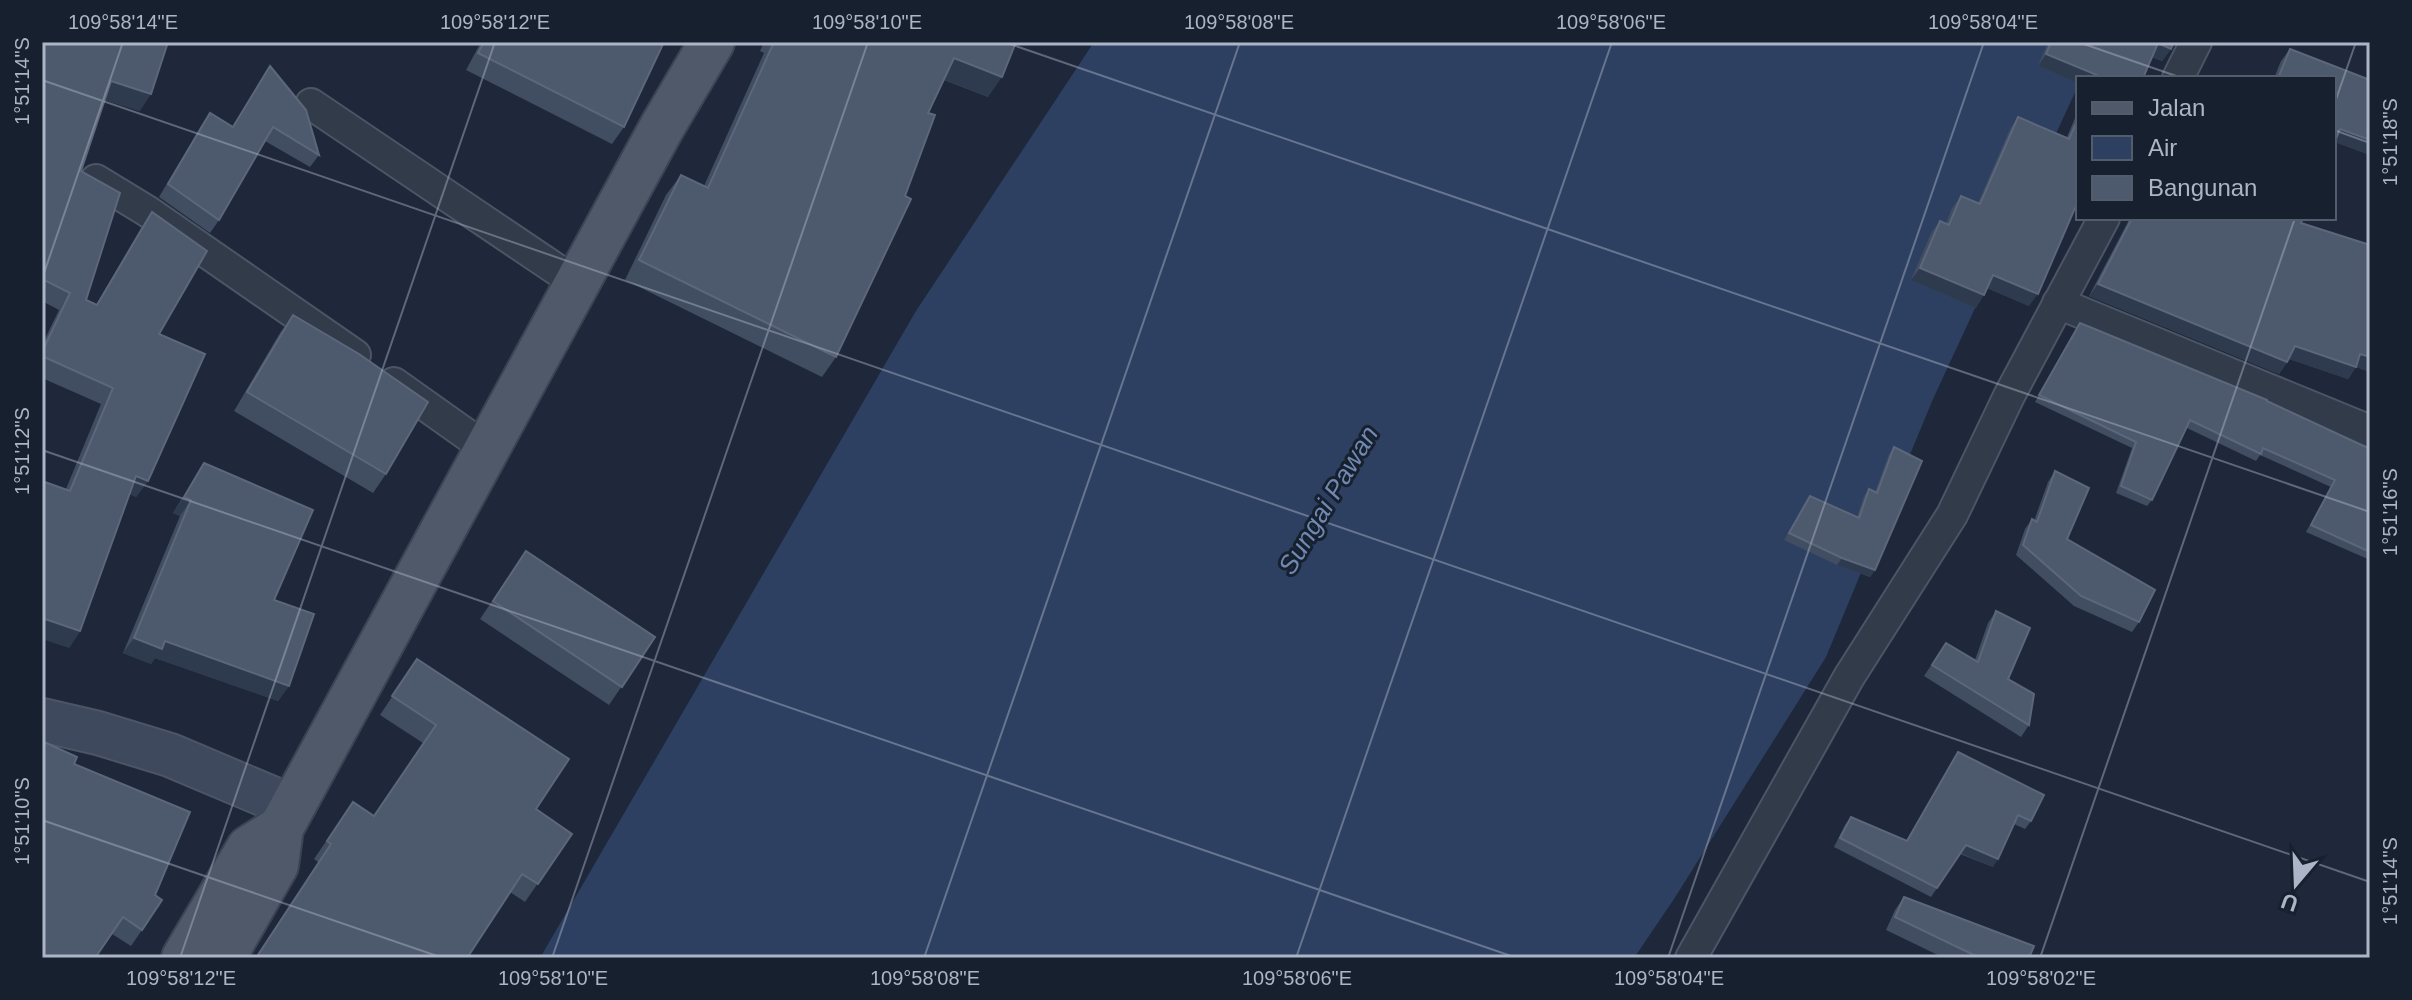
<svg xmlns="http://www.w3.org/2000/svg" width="2412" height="1000" viewBox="0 0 2412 1000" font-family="Arial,sans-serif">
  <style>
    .water { fill: #2e4061 }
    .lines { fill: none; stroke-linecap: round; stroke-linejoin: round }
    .street-casing { stroke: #4c5565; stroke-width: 34 }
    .secondary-casing { stroke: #4c5565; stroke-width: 46 }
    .primary-casing { stroke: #3b4453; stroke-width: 48 }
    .street { stroke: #323b4a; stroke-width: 30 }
    .secondary { stroke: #3f495d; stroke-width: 42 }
    .primary { stroke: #4f596a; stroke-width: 44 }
    .wall { fill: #414e62 }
    .shaded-wall { fill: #2e3a4d }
    .building { fill: #4d596d; stroke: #5c677b; stroke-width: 2 }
    .ticks { fill: none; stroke: #acb5c7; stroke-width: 2; stroke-opacity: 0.45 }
    .labels { text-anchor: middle; stroke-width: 6; stroke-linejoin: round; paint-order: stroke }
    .water-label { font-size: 26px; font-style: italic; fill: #7189b2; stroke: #17202e }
    .neatline { fill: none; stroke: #acb5c7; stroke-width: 3 }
    .ticks-label { font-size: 20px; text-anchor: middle; fill: #acb5c7 }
  </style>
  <rect width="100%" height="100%" fill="#1e283a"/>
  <!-- water -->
  <path class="water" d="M1094,42h1004l-20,36v8l-145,313 -107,258 -152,242 -40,59h-1094l376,-647z"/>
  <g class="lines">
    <defs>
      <g id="street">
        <path d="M2178,78l18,-36"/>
        <path d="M311,104l267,180"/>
        <path d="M96,180l51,31 208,144"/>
        <path d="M2058,303l312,128"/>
        <path d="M394,383l93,66"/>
        <path d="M1691,958l158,-281 103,-162 57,-119 95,-178"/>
      </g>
      <path id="secondary" d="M42,720l56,13 72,22 123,52"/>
      <g id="primary">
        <path d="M184,958l65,-110 32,-20"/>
        <path d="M223,958l53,-93 5,-37 381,-701 50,-85"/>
      </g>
    </defs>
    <!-- street casing -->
    <use href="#street" class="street-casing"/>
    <!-- secondary casing -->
    <use href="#secondary" class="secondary-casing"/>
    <!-- primary casing -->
    <use href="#primary" class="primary-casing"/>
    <!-- street -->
    <use href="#street" class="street"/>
    <!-- secondary -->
    <use href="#secondary" class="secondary"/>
    <!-- primary -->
    <use href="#primary" class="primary"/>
  </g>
  <!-- wall -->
  <g class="wall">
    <path d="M42,42l98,69 -35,-11 -24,71 5,129 10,5 45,-77 11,-16 7,122 -11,147 -12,16 -6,-3 -50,137 -11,17 -3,-159 35,-85 -59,-26v-33l17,-35 -17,-9z"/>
    <path d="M481,42h183l-40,85 -12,17 -146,-74z"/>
    <path d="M764,42h252l-28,55 -44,-17 -16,33 -92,244 -14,20 -197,-97 41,-85 15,-20 23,11 60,-133 -4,-2z"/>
    <path d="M2048,42h126l-3,7 -9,12 -10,-4 -9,21h-65v5l-40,-17z"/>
    <path d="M2290,49l80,31v75l-35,-13 -1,2v-66h-60l7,-17z"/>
    <path d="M270,66l49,89 -9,12 -45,-26 -46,79 -9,13 -51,-36 42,-71 9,-13 22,14z"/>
    <path d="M2078,111v90l-49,105 -42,-18 -11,20 -65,-28 20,-47 9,-12 6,2 6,-15 9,-12 17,7 32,-74 8,-12 49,20z"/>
    <path d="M2130,218h173l-2,5 69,22v127l-14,-5 -8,12 -59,-20 -10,15 -190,-78z"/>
    <path d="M293,315l93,159 -13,19 -139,-82 46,-78z"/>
    <path d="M2080,323l187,78 103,48v111l-64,-28 25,-45 -71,-32 -4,6 -69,-33 -35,72 -5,6 -31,-13 16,-45 -97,-46z"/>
    <path d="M1894,447l-19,123 -5,7 -33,-12 -53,-25 26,-44 47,21 7,-21 5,-7 6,3 14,-38z"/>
    <path d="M204,463l70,137 15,86 -11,15 -123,-43 -4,6 -28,-11 57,-137 -7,-3z"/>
    <path d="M2055,471l12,68 72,83 -7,10 -58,-26 -58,-51 9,-26 7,-10 2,2 14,-39z"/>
    <path d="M526,551l129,86 -46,68 -129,-86z"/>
    <path d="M1996,611l12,68 21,46 -8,12 -97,-61 22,-33 29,17 13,-37z"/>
    <path d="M417,659l119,150 36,25 -47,68 -15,-10 -43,66h-212l63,-96 -4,-3 39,-57 21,14 49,-73 -43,-28z"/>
    <path d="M1958,752l73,69 -6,8 -11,-5 -21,43 -33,-13 -29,43 -97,-50 11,-22 6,-8 55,24z"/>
    <path d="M74,764l68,166 -11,16 -19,-12z"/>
    <path d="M1904,897l125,61h-85l-58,-28 9,-20z"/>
  </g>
  <!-- shaded-wall -->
  <g class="shaded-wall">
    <path d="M2158,43l13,6 -9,12 -13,-6z"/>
    <path d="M2046,54l51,21 -2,3h-17v5l-40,-17z"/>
    <path d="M954,58l48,19 -14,20 -48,-19z"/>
    <path d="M111,81l40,13 -11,17 -41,-13z"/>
    <path d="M2340,129l30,11v15l-36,-13z"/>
    <path d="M1920,268l64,27 -8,13 -65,-28z"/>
    <path d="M1993,275l45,19 -9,12 -44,-19z"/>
    <path d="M2098,284l189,78 -8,12 -190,-78z"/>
    <path d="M2295,346l65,8 10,3v15l-14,-5 -8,12 -62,-21z"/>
    <path d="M136,476l12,5 -12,16 -11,-5z"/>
    <path d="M184,497l7,3 -11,16 -7,-3z"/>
    <path d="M1842,558l33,12 -5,7 -33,-12z"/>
    <path d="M42,618l38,13 -11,17 -27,-9z"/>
    <path d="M134,638l31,3 124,45 -11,15 -123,-43 -4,6 -28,-11z"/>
    <path d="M1966,845l32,14 -5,8 -33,-14z"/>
  </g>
  <!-- building -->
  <g class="building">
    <path d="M42,42h126l-17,52 -40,-13 -30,90 39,22 -34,107 11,5 55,-93 55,39 -48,83 46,20 -57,127 -12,-5 -56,155 -38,-13v-137l28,10 43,-103 -71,-32v-4l28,-59 -28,-14z"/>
    <path d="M484,42h180l-40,85 -146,-74z"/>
    <path d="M774,42h242l-14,35 -48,-19 -26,55 7,2 -30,81 6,3 -75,158 -197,-97 42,-85 27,13z"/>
    <path d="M2051,42h123l-3,7 -13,-6 -15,35h-47l1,-3 -51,-21z"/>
    <path d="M2290,49l80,31v60l-30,-11 -6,15v-66h-56z"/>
    <path d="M270,66l36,44 13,45 -46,-28 -54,93 -51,-36 42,-71 23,14z"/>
    <path d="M2018,117l51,22 9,-20v82l-40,93 -45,-19 -9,20 -64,-27 20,-47 9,4 12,-29 19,8z"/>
    <path d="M2132,218h171l-2,5 69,22v112l-10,-3 -4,13 -61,-21 -8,16 -189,-78z"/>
    <path d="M293,315l66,39 69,48 -42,72 -139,-82z"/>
    <path d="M2080,323l187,77v1l103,48v103l-59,-27 24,-45 -72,-32 -2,6 -71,-34 -38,80 -31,-14 15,-44 -97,-47z"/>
    <path d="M1894,447l28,14 -47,109 -33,-12 -53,-25 21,-37 49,22 10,-29 8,4z"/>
    <path d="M204,463l109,47 -39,90 40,14 -25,72 -124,-45 -3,8 -28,-11 57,-138 -7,-3z"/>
    <path d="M2055,471l34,17 -22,51 88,51 -16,32 -58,-26 -58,-51 9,-26 5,3z"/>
    <path d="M526,551l129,86 -33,50 -129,-86z"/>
    <path d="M1996,611l34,17 -22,51 26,15 -5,31 -97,-60 14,-22 32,19z"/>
    <path d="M417,659l152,100 -33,50 36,25 -34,50 -16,-10 -55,84h-211l75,-114 -4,-3 26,-39 21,14 62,-91 -44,-29z"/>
    <path d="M42,741l35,16 -3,7 116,48 -35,83 7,5 -20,30 -19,-13 -28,41h-53z"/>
    <path d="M1958,752l86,43 -13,26 -13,-6 -20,44 -32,-14 -29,43 -97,-50 11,-21 56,24z"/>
    <path d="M1904,897l130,49 -5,12h-49l-85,-41z"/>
  </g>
  <!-- ticks -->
  <path class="ticks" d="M1004,42l1366,470M2078,42l104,36M42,80l2328,802M2334,105l22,-63M2334,130l36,13M42,279l81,-237M42,450l1475,508M42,820l401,138M180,958l315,-916M552,958l316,-916M924,958l316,-916M1296,958l316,-916M1668,958l316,-916M2040,958l255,-740"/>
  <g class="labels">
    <!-- water labels -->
    <g class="water-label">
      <text transform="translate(1328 500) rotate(-59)" y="9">Sungai Pawan</text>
    </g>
  </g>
  <!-- border -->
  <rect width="2412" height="1000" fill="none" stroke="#17202e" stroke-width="88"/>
  <!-- legend -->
  <rect x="2076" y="76" width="260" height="144" fill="#17202e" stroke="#535c6b" stroke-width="2"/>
  <rect x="2092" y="102" width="40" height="12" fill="#4f596a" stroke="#535c6b" stroke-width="2"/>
  <text x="2148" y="116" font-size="24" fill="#acb5c7">Jalan</text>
  <rect x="2092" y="136" width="40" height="24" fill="#2e4061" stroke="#535c6b" stroke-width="2"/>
  <text x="2148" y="156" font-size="24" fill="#acb5c7">Air</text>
  <rect x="2092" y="176" width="40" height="24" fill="#4d596d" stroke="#535c6b" stroke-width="2"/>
  <text x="2148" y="196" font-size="24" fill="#acb5c7">Bangunan</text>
  <!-- north arrow -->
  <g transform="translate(2296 884) rotate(199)" stroke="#17202e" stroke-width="6" paint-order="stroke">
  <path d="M0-6L14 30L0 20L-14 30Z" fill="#acb5c7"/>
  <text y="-12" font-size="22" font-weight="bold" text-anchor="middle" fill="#acb5c7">U</text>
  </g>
  <rect x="44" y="44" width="2324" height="912" class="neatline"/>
  <g class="ticks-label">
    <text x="123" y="29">109°58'14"E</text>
    <text x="495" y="29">109°58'12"E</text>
    <text x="867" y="29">109°58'10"E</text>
    <text x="1239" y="29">109°58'08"E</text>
    <text x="1611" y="29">109°58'06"E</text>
    <text x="1983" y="29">109°58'04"E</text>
    <text transform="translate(22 81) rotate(-90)" y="7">1°51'14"S</text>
    <text transform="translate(2390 142) rotate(-90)" y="7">1°51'18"S</text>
    <text transform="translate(22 451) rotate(-90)" y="7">1°51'12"S</text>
    <text transform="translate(2390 512) rotate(-90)" y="7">1°51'16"S</text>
    <text transform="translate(22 821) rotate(-90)" y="7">1°51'10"S</text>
    <text transform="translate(2390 881) rotate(-90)" y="7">1°51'14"S</text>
    <text x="181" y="985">109°58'12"E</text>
    <text x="553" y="985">109°58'10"E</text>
    <text x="925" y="985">109°58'08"E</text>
    <text x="1297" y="985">109°58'06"E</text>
    <text x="1669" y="985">109°58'04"E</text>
    <text x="2041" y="985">109°58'02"E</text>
  </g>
</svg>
